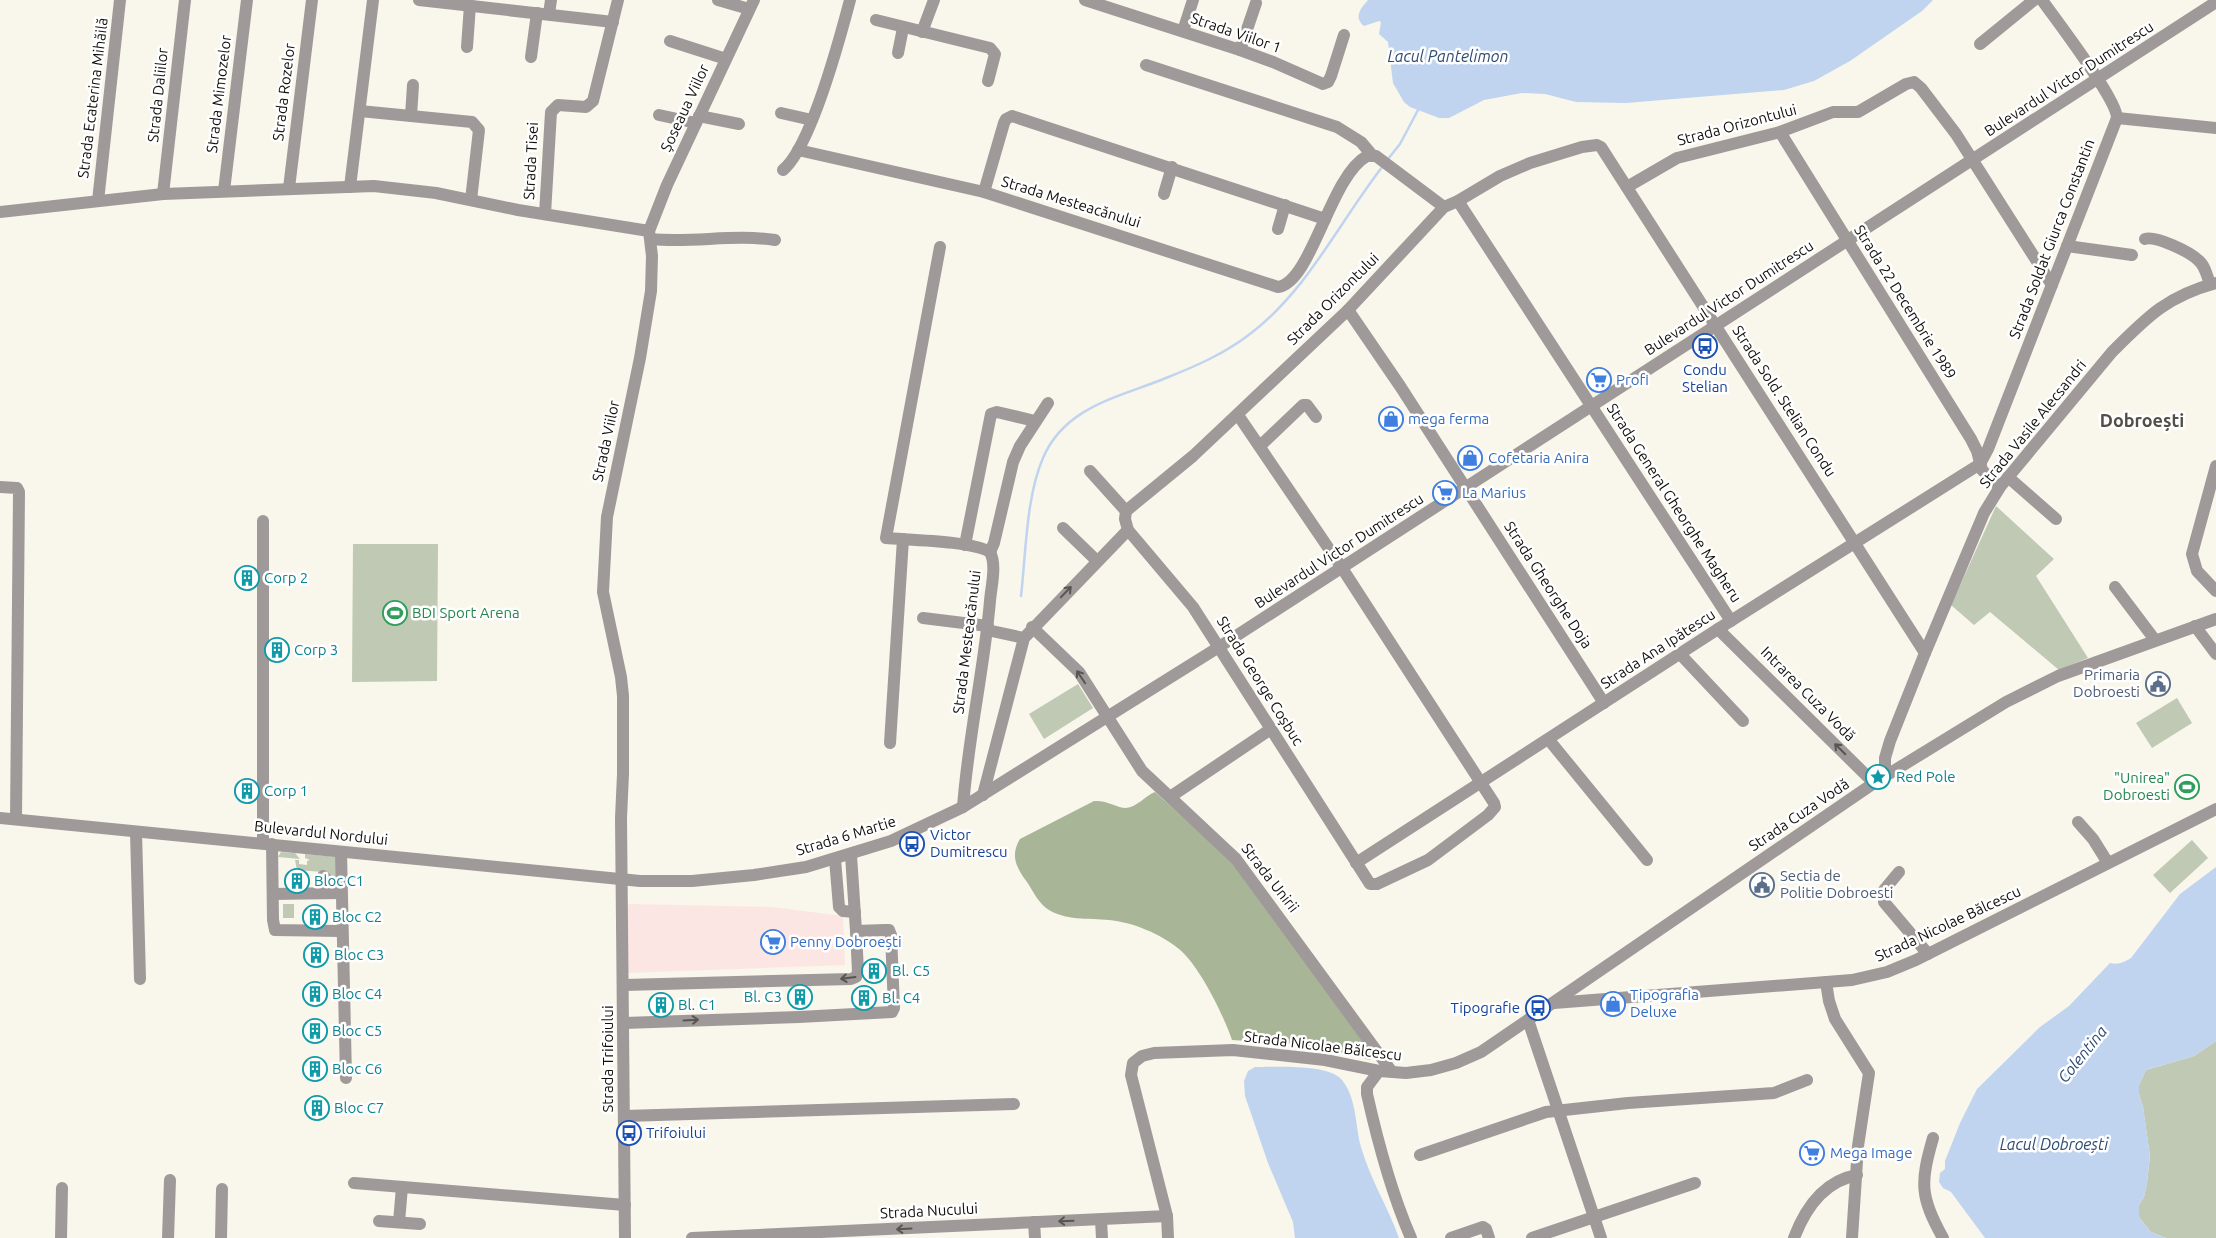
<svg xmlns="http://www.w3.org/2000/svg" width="2216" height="1238" viewBox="0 0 2216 1238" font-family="Ubuntu,sans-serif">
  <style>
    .commercial { fill: #fce6e4 }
    .green { fill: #c0c9b4 }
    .forest { fill: #a8b596 }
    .water { fill: #c0d4f0 }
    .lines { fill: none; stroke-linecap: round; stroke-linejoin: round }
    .stream { stroke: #c0d4f0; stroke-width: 2.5 }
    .minor { stroke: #9f9a99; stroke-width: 12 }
    .oneway { stroke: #585552 }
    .labels { text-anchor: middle; stroke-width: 5; stroke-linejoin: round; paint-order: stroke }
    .street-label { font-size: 15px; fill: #11100c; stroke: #fff }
    .transit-label { font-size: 15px; fill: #164399; stroke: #fff; text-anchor: start }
    .shop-label { font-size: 15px; fill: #366cbe; stroke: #fff; text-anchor: start }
    .culture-label { font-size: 15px; fill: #0d838f; stroke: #fff; text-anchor: start }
    .leisure-label { font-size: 15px; fill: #27864d; stroke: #fff; text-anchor: start }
    .service-label { font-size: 15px; fill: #4e5e75; stroke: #fff; text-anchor: end }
    .water-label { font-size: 16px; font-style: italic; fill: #2e4b72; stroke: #fff }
    .quarter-label { font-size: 18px; font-weight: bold; fill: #524f46; stroke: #fff }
  </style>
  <rect width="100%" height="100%" fill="#f9f6eb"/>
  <!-- commercial -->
  <path class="commercial" d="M628,904l144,3 71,9 2,49 -217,8z"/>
  <!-- green -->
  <g class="green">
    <path d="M1996,506l58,53 -18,17 52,82 -29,12 -69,-58 -16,13 -23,-20z"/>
    <path d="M353,544h85l-1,137 -85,1z"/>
    <path d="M1078,684l15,24 -49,31 -15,-25z"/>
    <path d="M2177,698l15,25 -40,25 -16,-25z"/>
    <path d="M2192,840l16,18 -38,35 -17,-18z"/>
    <path d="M281,852l14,1 5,6 -22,-2z"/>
    <path d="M305,854l34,3 1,32 -17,-17 -26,-2 -2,-10h4v4l8,1v-4l3,-1 -5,-2z"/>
    <rect x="283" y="904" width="11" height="14"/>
    <path d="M2216,1041v197h-50l-15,-6 -12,-15v-12l5,-8 3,-14 3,-27 -7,-49 -4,-13v-9l7,-15 48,-14z"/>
  </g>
  <!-- forest -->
  <path class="forest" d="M1155,792l75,68 143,195 -3,5 -42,-11 -32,-5 -64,-4c-8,-24 -33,-75 -53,-91 -18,-15 -47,-27 -70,-29 -20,-2 -45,1 -63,-12 -10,-8 -14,-20 -22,-30 -9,-13 -13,-24 -4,-39l74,-38c13,-1 23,7 32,7 11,-1 19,-12 29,-16z"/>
  <!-- water -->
  <g class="water">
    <path d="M1368,0h565l-11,11 -72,50 -36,20 -30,9 -158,13 -50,-1 -31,-8 -23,-1 -38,7 -35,18h-10l-29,-11 -6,-5 -11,-19 -5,-41 -9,-8 2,-12 -2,-1 -15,5c-11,-9 -3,-18 4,-26z"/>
    <path d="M2216,867v174l-22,15 -48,14 -7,15v9l4,13 7,49 -3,27 -3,14 -5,8v12l12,15 15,6h-181l-34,-46 -8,-4 -4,-6 1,-9 5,-4v-8l15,-38 17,-34 63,-62 29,-21 41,-43c9,2 14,-1 21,-5l49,-64z"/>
    <path d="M1255,1067c20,0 70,-3 85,11 17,17 15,48 21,69 9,32 27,60 38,91h-104l-2,-16 -25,-59 -23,-67 -1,-15 4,-10z"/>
  </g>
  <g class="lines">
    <!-- stream -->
    <g class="stream">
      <path d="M1388,159l12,-15 18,-34"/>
      <path d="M1021,596c5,-43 5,-99 22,-138 22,-52 77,-61 123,-80 30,-12 58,-24 84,-44 58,-44 89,-112 133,-168"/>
    </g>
    <!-- minor -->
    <g class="minor">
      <path d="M419,0l194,22"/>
      <path d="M718,0l31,9"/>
      <path d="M1085,0l155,50 33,12 50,22 5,-2 3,-6 13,-41"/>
      <path d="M2042,0c14,20 75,99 75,118"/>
      <path d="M549,14l2,-14"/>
      <path d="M876,20l114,28 5,6 -7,27"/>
      <path d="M1183,31l10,-31"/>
      <path d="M922,32l12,-32"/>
      <path d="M670,41l56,18"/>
      <path d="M1980,44l54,-44"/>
      <path d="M467,47l3,-42"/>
      <path d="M1240,50l16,-47"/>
      <path d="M898,53l5,-25"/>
      <path d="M531,57l6,-44"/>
      <path d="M1146,65l191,62 24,15 11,13"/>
      <path d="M360,111l112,11 7,8 -8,70"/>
      <path d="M781,113l31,7"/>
      <path d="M659,115l37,8"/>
      <path d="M411,116l2,-31"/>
      <path d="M699,116l40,8"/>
      <path d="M2117,118l99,10"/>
      <path d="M1780,132l191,307 6,12 5,19 18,17"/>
      <path d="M798,150l186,42 294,95c34,-5 52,-111 89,-131h9l68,51"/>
      <path d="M783,170c28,-23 57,-132 67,-170"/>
      <path d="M350,187l23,-187"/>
      <path d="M1627,187l50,-29 103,-26 53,-20h25l48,-28 8,-2 7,6 35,46 96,151"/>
      <path d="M289,188l23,-188"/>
      <path d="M224,191l23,-191"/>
      <path d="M984,192l20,-69 2,-4 6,-3 313,103"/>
      <path d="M163,194l22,-194"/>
      <path d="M1164,194l8,-27"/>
      <path d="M98,201l22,-201"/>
      <path d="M1458,201l273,420"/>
      <path d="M0,212l163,-18 211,-8 62,7 82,17 131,21"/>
      <path d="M545,214l6,-102 7,-7 28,2 7,-6 25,-101"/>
      <path d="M1278,229l7,-24"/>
      <path d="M649,231l18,-46 87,-185"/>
      <path d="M651,239c42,4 83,-5 124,1"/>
      <path d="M2145,239c10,-4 45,13 53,21 7,5 9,16 12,24"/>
      <path d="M2067,246l65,9"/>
      <path d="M940,247l-54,291c24,2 86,3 104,14"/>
      <path d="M1348,310l52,76 204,317"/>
      <path d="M1238,415l104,153 152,235 1,4 -7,8 -60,45 -51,24h-7l-177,-277 -65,-77 -3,-11 1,-8 67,-55 155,-146 96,-103 14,-6 42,-25 30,-13 52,-16 15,-2 4,2 324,506"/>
      <path d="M1260,446l43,-41h4l9,12"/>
      <path d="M2216,466l-24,88 5,17 19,20"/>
      <path d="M1090,471l36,40"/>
      <path d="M2008,477l48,42"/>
      <path d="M0,487l17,1 2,4 -3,327"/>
      <path d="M1063,528l34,33"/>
      <path d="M965,545l26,-131 6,-2 38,9"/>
      <path d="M990,552l4,-9 19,-81 7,-16 28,-43"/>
      <path d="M2115,587l40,53"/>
      <path d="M923,618l65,8"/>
      <path d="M2195,626l21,28"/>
      <path d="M1032,627l47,45 63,99 94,88 156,213"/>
      <path d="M1718,629l156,154"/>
      <path d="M987,630l37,8"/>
      <path d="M1680,654l63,67"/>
      <path d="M1549,740l98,120"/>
      <path d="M890,743l13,-204"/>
      <path d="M1885,776v-18l5,-17 35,-88 59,-140 16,-26 112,-135c35,-35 55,-56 104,-69"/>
      <path d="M983,795l41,-157 104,-108"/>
      <path d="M1170,797l101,-68"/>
      <path d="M963,807c5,-69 21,-137 27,-206 1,-14 7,-36 0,-49"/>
      <path d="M0,818l640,63h52l62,-6 52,-8 85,-26 72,-34 256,-160 997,-645"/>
      <path d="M2078,822l15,17 15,24"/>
      <path d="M136,832l4,147"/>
      <path d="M263,843v-322"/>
      <path d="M272,844l1,76 2,10 65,1"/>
      <path d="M341,852l5,226"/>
      <path d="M851,855l5,76"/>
      <path d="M835,859l4,48 4,4 12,1"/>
      <path d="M1356,863l362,-234 262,-165 8,-15 129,-331"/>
      <path d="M1899,872l-15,18v12l44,52"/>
      <path d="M323,876l6,5 2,12"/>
      <path d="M273,894l66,-1"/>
      <path d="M1826,982l3,19 6,18 34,54 -11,73 -6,92"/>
      <path d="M624,985l227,-6 5,-2 2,-5 -2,-41 29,-1h4l2,5 3,73 -2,4 -93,5 -175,6"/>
      <path d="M1554,1003l298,-23 35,-8 29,-12 300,-151"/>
      <path d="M1528,1020l73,218"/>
      <path d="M1379,1071l-12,16v7c11,49 24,98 44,144"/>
      <path d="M625,1116l389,-12"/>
      <path d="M1933,1138c-13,45 -13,59 10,100"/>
      <path d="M1420,1155l126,-43 82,-9 146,-10 33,-13"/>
      <path d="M354,1183l271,22"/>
      <path d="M1101,1220l1,18"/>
      <path d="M379,1221l41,3"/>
      <path d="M399,1222l3,-35"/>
      <path d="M1034,1222l1,16"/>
      <path d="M61,1238l1,-50"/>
      <path d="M168,1238l2,-58"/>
      <path d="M221,1238l1,-49"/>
      <path d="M625,1238l-4,-420 2,-44v-78l-2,-19 -18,-85 4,-75 33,-159 11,-67 1,-35 -3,-25"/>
      <path d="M692,1238l475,-22"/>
      <path d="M1168,1238l-1,-22 -36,-141 2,-12 9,-7 12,-3 79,-3 92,10 54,11 27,2 25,-3 25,-7 25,-11 19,-13 374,-256 132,-81 52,-26 158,-57"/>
      <path d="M1451,1238l32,-11 3,2 3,9"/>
      <path d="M1532,1238l163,-55"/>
      <path d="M1794,1238c11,-29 30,-57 63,-63"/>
    </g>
  </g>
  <!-- one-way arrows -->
  <defs><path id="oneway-shaft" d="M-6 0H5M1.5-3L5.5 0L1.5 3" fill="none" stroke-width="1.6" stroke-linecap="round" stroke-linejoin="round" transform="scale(1.25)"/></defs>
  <g class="oneway">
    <use href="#oneway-shaft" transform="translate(1066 592) rotate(-46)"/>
    <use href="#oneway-shaft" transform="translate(1081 677) rotate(-124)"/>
    <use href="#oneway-shaft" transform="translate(1840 749) rotate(-135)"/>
    <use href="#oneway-shaft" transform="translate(848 978) rotate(173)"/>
    <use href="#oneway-shaft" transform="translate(691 1020) rotate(-3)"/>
    <use href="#oneway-shaft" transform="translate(1066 1221) rotate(178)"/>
    <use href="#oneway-shaft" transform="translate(904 1229) rotate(177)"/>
  </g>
  <!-- icons -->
  <defs>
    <symbol id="bus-ring" viewBox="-11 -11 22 22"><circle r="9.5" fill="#fff" stroke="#1a4fb4" stroke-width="1.5"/><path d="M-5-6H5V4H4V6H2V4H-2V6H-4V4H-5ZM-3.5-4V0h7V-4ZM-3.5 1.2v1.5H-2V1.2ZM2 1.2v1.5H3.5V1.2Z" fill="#1a4fb4"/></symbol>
    <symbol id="supermarket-ring" viewBox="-11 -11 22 22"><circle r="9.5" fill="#fff" stroke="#3f7fe0" stroke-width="1.5"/><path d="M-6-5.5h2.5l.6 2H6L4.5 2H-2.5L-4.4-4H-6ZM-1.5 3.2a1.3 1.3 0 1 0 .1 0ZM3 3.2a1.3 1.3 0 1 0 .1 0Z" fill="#3f7fe0"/></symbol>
    <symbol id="shop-ring" viewBox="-11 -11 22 22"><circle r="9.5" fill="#fff" stroke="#3f7fe0" stroke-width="1.5"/><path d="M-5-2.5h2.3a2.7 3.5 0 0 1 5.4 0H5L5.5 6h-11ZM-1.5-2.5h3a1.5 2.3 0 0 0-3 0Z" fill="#3f7fe0"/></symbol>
    <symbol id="building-ring" viewBox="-11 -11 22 22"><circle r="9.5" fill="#fff" stroke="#0f9aa8" stroke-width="1.5"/><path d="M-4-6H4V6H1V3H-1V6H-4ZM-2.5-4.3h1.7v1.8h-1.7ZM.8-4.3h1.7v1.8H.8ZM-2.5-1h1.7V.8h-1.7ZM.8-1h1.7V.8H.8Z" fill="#0f9aa8"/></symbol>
    <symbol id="stadium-ring" viewBox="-11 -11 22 22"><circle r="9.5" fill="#fff" stroke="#2e9e5b" stroke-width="1.5"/><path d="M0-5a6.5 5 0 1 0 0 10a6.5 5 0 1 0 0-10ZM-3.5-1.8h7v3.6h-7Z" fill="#2e9e5b"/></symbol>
    <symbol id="civic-ring" viewBox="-11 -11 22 22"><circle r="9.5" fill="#fff" stroke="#5c6f8a" stroke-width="1.5"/><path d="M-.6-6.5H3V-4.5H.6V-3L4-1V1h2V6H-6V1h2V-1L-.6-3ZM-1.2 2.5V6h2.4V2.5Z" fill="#5c6f8a"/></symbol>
    <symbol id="sight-ring" viewBox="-11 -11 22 22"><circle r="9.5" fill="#fff" stroke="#0f9aa8" stroke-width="1.5"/><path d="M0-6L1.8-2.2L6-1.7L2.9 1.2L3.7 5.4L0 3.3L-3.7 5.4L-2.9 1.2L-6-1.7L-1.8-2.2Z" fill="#0f9aa8"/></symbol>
  </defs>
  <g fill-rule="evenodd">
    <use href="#bus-ring" x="1691" y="332" width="28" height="28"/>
    <use href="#supermarket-ring" x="1585" y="366" width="28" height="28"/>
    <use href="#shop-ring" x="1377" y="405" width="28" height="28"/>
    <use href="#shop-ring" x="1456" y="444" width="28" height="28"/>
    <use href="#supermarket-ring" x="1431" y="479" width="28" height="28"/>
    <use href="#building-ring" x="233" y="564" width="28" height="28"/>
    <use href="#stadium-ring" x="381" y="599" width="28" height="28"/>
    <use href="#building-ring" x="263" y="636" width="28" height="28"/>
    <use href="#civic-ring" x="2144" y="670" width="28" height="28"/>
    <use href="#sight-ring" x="1864" y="763" width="28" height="28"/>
    <use href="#stadium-ring" x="2173" y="773" width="28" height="28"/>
    <use href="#building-ring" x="233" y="777" width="28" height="28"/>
    <use href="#bus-ring" x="898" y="830" width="28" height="28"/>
    <use href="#building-ring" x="283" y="867" width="28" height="28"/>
    <use href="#civic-ring" x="1748" y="871" width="28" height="28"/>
    <use href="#building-ring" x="301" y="903" width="28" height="28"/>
    <use href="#supermarket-ring" x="759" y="928" width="28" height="28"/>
    <use href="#building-ring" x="302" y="941" width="28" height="28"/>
    <use href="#building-ring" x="860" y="957" width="28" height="28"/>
    <use href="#building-ring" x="301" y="980" width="28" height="28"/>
    <use href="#building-ring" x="786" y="983" width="28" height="28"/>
    <use href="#building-ring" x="850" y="984" width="28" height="28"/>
    <use href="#shop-ring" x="1599" y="990" width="28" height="28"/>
    <use href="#building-ring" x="647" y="991" width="28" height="28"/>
    <use href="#bus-ring" x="1524" y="994" width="28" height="28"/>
    <use href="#building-ring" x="301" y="1017" width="28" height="28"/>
    <use href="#building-ring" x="301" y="1055" width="28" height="28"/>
    <use href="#building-ring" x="303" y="1094" width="28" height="28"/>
    <use href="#bus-ring" x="615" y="1119" width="28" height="28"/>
    <use href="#supermarket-ring" x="1798" y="1139" width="28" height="28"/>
  </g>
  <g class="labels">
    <!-- street labels -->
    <g class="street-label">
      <text transform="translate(1236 33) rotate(19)" y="5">Strada Viilor 1</text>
      <text transform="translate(2069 79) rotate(-33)" y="5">Bulevardul Victor Dumitrescu</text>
      <text transform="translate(284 92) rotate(-83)" y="5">Strada Rozelor</text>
      <text transform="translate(219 94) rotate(-83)" y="5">Strada Mimozelor</text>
      <text transform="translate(158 95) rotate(-84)" y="5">Strada Daliilor</text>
      <text transform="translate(93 98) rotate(-83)" y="5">Strada Ecaterina Mihăilă</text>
      <text transform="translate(685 108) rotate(-65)" y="5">Șoseaua Viilor</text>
      <text transform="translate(1737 125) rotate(-15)" y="5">Strada Orizontului</text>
      <text transform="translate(531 161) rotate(-87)" y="5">Strada Tisei</text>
      <text transform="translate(1071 202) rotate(17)" y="5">Strada Mesteacănului</text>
      <text transform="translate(2052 239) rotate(-69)" y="5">Strada Soldat Giurca Constantin</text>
      <text transform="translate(1729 298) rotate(-33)" y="5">Bulevardul Victor Dumitrescu</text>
      <text transform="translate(1333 299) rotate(-45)" y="5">Strada Orizontului</text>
      <text transform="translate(1905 302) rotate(58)" y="5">Strada 22 Decembrie 1989</text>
      <text transform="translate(1784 401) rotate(57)" y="5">Strada Sold. Stelian Condu</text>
      <text transform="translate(2033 424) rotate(-51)" y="5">Strada Vasile Alecsandri</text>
      <text transform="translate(606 441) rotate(-78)" y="5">Strada Viilor</text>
      <text transform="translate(1674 503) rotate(57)" y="5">Strada General Gheorghe Magheru</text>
      <text transform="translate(1339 551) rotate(-33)" y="5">Bulevardul Victor Dumitrescu</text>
      <text transform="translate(1548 585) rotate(57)" y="5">Strada Gheorghe Doja</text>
      <text transform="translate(967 642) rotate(-83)" y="5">Strada Mesteacănului</text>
      <text transform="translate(1658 649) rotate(-33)" y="5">Strada Ana Ipătescu</text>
      <text transform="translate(1260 681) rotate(58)" y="5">Strada George Coșbuc</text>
      <text transform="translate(1808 694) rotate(45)" y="5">Intrarea Cuza Vodă</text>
      <text transform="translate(1799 815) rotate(-34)" y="5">Strada Cuza Vodă</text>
      <text transform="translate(321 833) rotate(6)" y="5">Bulevardul Nordului</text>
      <text transform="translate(846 836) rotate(-17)" y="5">Strada 6 Martie</text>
      <text transform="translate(1270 878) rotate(52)" y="5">Strada Unirii</text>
      <text transform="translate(1948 924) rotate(-25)" y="5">Strada Nicolae Bălcescu</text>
      <text transform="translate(1323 1046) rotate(7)" y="5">Strada Nicolae Bălcescu</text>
      <text transform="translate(608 1059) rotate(-90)" y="5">Strada Trifoiului</text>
      <text transform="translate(929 1211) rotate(-3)" y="5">Strada Nucului</text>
    </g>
    <!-- transit labels -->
    <g class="transit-label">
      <text x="1705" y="375" text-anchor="middle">Condu<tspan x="1705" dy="17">Stelian</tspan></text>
      <text x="930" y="840">Victor<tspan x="930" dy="17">Dumitrescu</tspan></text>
      <text x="1520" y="1013" text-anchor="end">Tipografie</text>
      <text x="646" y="1138">Trifoiului</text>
    </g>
    <!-- shop labels -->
    <g class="shop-label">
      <text x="1616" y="385">Profi</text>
      <text x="1408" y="424">mega ferma</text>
      <text x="1488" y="463">Cofetaria Anira</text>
      <text x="1462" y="498">La Marius</text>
      <text x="790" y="947">Penny Dobroești</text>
      <text x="1630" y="1000">Tipografia<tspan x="1630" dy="17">Deluxe</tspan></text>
      <text x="1830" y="1158">Mega Image</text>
    </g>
    <!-- culture labels -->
    <g class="culture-label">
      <text x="264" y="583">Corp 2</text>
      <text x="294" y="655">Corp 3</text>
      <text x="1896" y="782">Red Pole</text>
      <text x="264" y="796">Corp 1</text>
      <text x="314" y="886">Bloc C1</text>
      <text x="332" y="922">Bloc C2</text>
      <text x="334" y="960">Bloc C3</text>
      <text x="892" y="976">Bl. C5</text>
      <text x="332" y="999">Bloc C4</text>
      <text x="782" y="1002" text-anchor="end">Bl. C3</text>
      <text x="882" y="1003">Bl. C4</text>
      <text x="678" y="1010">Bl. C1</text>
      <text x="332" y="1036">Bloc C5</text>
      <text x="332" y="1074">Bloc C6</text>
      <text x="334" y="1113">Bloc C7</text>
    </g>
    <!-- leisure labels -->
    <g class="leisure-label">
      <text x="412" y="618">BDI Sport Arena</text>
      <text x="2170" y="783" text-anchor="end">"Unirea"<tspan x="2170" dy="17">Dobroesti</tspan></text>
    </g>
    <!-- service labels -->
    <g class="service-label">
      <text x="2140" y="680">Primaria<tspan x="2140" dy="17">Dobroesti</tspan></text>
      <text x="1780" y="881" text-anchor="start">Sectia de<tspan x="1780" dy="17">Politie Dobroesti</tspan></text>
    </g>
    <!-- water labels -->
    <g class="water-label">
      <text x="1448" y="62">Lacul Pantelimon</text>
      <text transform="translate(2082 1054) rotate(-51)" y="6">Colentina</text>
      <text x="2054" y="1150">Lacul Dobroești</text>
    </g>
    <!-- quarter labels -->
    <g class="quarter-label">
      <text x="2142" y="427">Dobroești</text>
    </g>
  </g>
</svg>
